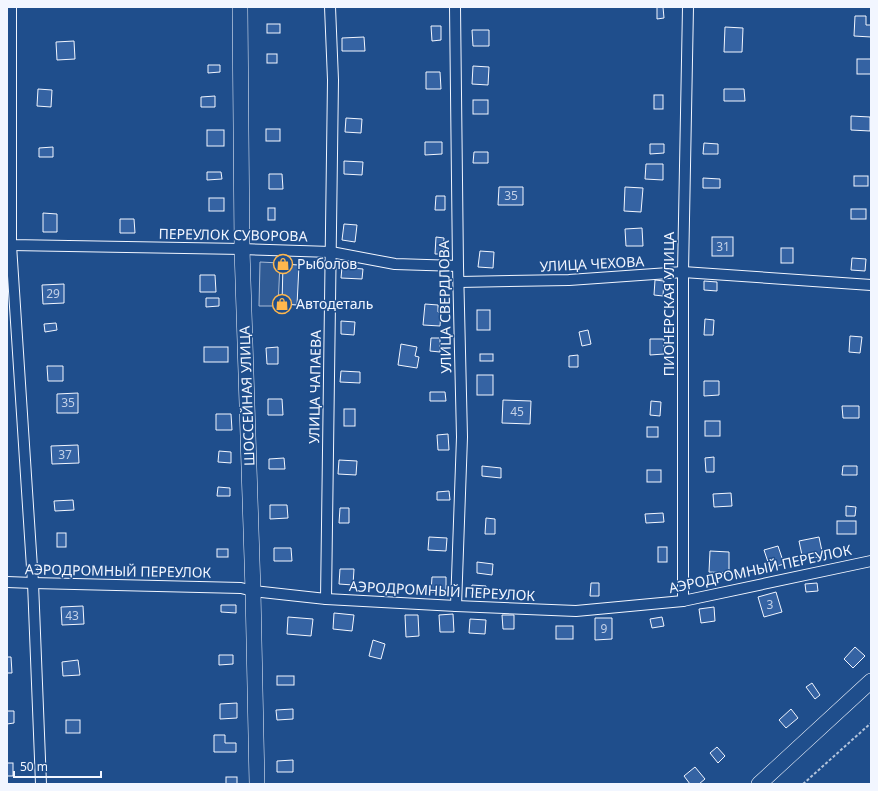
<svg xmlns="http://www.w3.org/2000/svg" width="878" height="791" viewBox="0 0 878 791" font-family="'Noto Sans',sans-serif">
  <style>
    .built { fill: #305b95; stroke: #a8bbd7 }
    .building { fill: #3563a3; stroke: #f2f6ff }
    .lines { fill: none; stroke-linecap: round; stroke-linejoin: round }
    .street-casing { stroke: #f2f6ff; stroke-width: 12 }
    .secondary-casing { stroke: #f2f6ff; stroke-width: 16 }
    .path { stroke: #b3c4dc; stroke-width: 2; stroke-dasharray: 3 2; stroke-linecap: butt }
    .street { stroke: #1f4e8c; stroke-width: 10 }
    .secondary { stroke: #1f4e8c; stroke-width: 15 }
    .labels { text-anchor: middle; stroke-width: 3; stroke-linejoin: round; paint-order: stroke }
    .number-label { font-size: 12px; fill: #c3d1e8 }
    .street-label { font-size: 14px; fill: #f2f6ff; stroke: #1f4e8c }
    .poi-label { font-size: 14px; fill: #f2f6ff; stroke: #1f4e8c; text-anchor: start }
  </style>
  <rect width="100%" height="100%" fill="#1f4e8c"/>
  <!-- built -->
  <path class="built" d="M260,262l20,1 -2,43h-19z"/>
  <!-- building -->
  <g class="building">
    <path d="M657,7h6l1,11 -7,1z"/>
    <path d="M855,16h11v9h5v12l-17,-1z"/>
    <rect x="267" y="24" width="13" height="9"/>
    <path d="M431,26h10v14l-9,1z"/>
    <path d="M725,27l18,1 -1,24h-18z"/>
    <path d="M472,30h17v16h-16z"/>
    <path d="M364,37l1,14h-23v-13z"/>
    <path d="M74,41l1,18 -18,1 -1,-18z"/>
    <rect x="267" y="54" width="10" height="9"/>
    <rect x="857" y="59" width="14" height="15"/>
    <path d="M208,65h12v7l-12,1z"/>
    <path d="M473,66l16,1 -1,18 -16,-1z"/>
    <path d="M426,72h14l1,17h-15z"/>
    <path d="M38,89l14,1 -1,17 -14,-1z"/>
    <path d="M724,89h20l1,12h-21z"/>
    <rect x="654" y="95" width="9" height="14"/>
    <path d="M215,96v11h-14v-10z"/>
    <rect x="473" y="100" width="15" height="14"/>
    <path d="M851,116l19,1v14l-19,-1z"/>
    <path d="M346,118l16,1 -1,14 -16,-1z"/>
    <rect x="266" y="129" width="14" height="12"/>
    <rect x="207" y="130" width="17" height="16"/>
    <path d="M425,142h17v12l-17,1z"/>
    <path d="M704,143l14,1v10h-15z"/>
    <path d="M650,144h14v9l-14,1z"/>
    <path d="M53,147v10h-14v-9z"/>
    <path d="M474,152h14v11h-15z"/>
    <path d="M344,161l19,1 -1,13 -18,-1z"/>
    <path d="M646,164h17v16l-18,-1z"/>
    <path d="M207,172h14l1,7 -15,1z"/>
    <path d="M269,174h13l1,15h-14z"/>
    <rect x="854" y="176" width="14" height="10"/>
    <path d="M703,178l17,1v9h-17z"/>
    <path d="M499,187h24v18h-25z"/>
    <path d="M625,187l18,1 -2,24 -17,-1z"/>
    <path d="M436,196h9v14h-10z"/>
    <rect x="209" y="198" width="15" height="13"/>
    <rect x="268" y="208" width="7" height="12"/>
    <rect x="851" y="209" width="15" height="10"/>
    <path d="M43,213l14,1v18h-14z"/>
    <path d="M120,219h14l1,14h-15z"/>
    <path d="M344,224l13,1 -2,17 -13,-2z"/>
    <path d="M642,228l1,18h-17l-1,-17z"/>
    <path d="M436,237l8,1 -1,16h-8z"/>
    <rect x="712" y="237" width="21" height="19"/>
    <rect x="781" y="248" width="12" height="15"/>
    <path d="M480,251l14,1 -1,16 -15,-1z"/>
    <path d="M852,258l14,1 -1,12 -14,-1z"/>
    <path d="M283,264l16,1 -2,40 -15,-1z"/>
    <path d="M342,267l21,2 -1,10 -21,-1z"/>
    <path d="M200,275h15l1,17h-16z"/>
    <path d="M655,280l9,1 -1,15 -9,-1z"/>
    <path d="M704,281l13,1v9l-13,-1z"/>
    <path d="M64,284v19l-21,1 -1,-19z"/>
    <path d="M206,298h13v8l-13,1z"/>
    <path d="M425,304l13,1v7l3,1 -1,13 -17,-1z"/>
    <rect x="477" y="310" width="13" height="20"/>
    <path d="M705,319l9,1 -1,15h-9z"/>
    <path d="M341,321l14,1 -1,13 -13,-1z"/>
    <path d="M56,323l1,7 -12,2 -1,-8z"/>
    <path d="M588,330l3,14 -9,2 -3,-14z"/>
    <path d="M850,336l12,1 -2,16 -11,-1z"/>
    <path d="M431,338h9v14l-10,-1z"/>
    <path d="M650,339h14v15l-14,1z"/>
    <path d="M401,344l16,3 -2,9 4,1 -2,11 -19,-3z"/>
    <rect x="204" y="347" width="24" height="15"/>
    <path d="M278,347v17h-11l-1,-16z"/>
    <rect x="480" y="354" width="13" height="7"/>
    <path d="M578,355v12h-9v-11z"/>
    <path d="M47,366h16v15h-15z"/>
    <path d="M341,371l19,1v11l-20,-1z"/>
    <rect x="477" y="375" width="16" height="20"/>
    <path d="M704,381h15v14l-15,1z"/>
    <path d="M430,392h15l1,9h-16z"/>
    <path d="M78,393v20h-21v-19z"/>
    <path d="M268,399h14l1,16h-15z"/>
    <path d="M503,400l28,1 -1,23 -28,-1z"/>
    <path d="M651,401l10,1 -1,14 -10,-1z"/>
    <path d="M842,406h17v12h-16z"/>
    <rect x="344" y="409" width="11" height="17"/>
    <path d="M216,414h15l1,16h-16z"/>
    <rect x="705" y="421" width="15" height="15"/>
    <rect x="647" y="427" width="11" height="10"/>
    <path d="M448,434l1,16h-11l-1,-15z"/>
    <path d="M78,445l1,18 -27,1 -1,-18z"/>
    <path d="M219,451l12,1v11l-13,-1z"/>
    <path d="M714,457v15h-8l-1,-14z"/>
    <path d="M284,458l1,11h-16v-10z"/>
    <path d="M339,460l18,1 -1,14 -18,-1z"/>
    <path d="M482,466l19,2v10l-19,-2z"/>
    <path d="M843,466h14v9h-15z"/>
    <rect x="647" y="470" width="14" height="12"/>
    <path d="M218,487l12,1v8h-13z"/>
    <path d="M449,491l1,9h-13v-8z"/>
    <path d="M731,493l1,13 -18,1 -1,-13z"/>
    <path d="M73,500l1,10 -19,1 -1,-10z"/>
    <path d="M270,505h17l1,13 -18,1z"/>
    <path d="M846,506l10,1 -1,9h-9z"/>
    <path d="M340,508h9v15h-10z"/>
    <path d="M663,513l1,9 -18,1 -1,-9z"/>
    <path d="M486,518l9,1v15h-10z"/>
    <rect x="837" y="521" width="19" height="13"/>
    <rect x="57" y="533" width="9" height="14"/>
    <path d="M429,537l18,1 -1,13 -18,-1z"/>
    <path d="M819,537l4,19 -20,4 -4,-19z"/>
    <path d="M778,546l6,18 -14,4 -6,-18z"/>
    <rect x="658" y="547" width="9" height="15"/>
    <path d="M274,548h17l1,13h-18z"/>
    <rect x="217" y="549" width="11" height="8"/>
    <path d="M710,551l19,1v21l-20,-1z"/>
    <path d="M477,562l16,2 -1,11 -15,-2z"/>
    <path d="M340,569h14l-1,16 -14,-1z"/>
    <path d="M432,577h14v16l-15,-1z"/>
    <path d="M591,583h8v13h-9z"/>
    <path d="M817,583l1,8 -12,1 -1,-8z"/>
    <path d="M472,585l14,1 -1,9 -14,-1z"/>
    <path d="M776,592l6,20 -18,5 -6,-20z"/>
    <path d="M221,605h15v8l-15,-1z"/>
    <path d="M83,606l1,18 -22,1 -1,-18z"/>
    <path d="M714,607l1,14 -14,2 -2,-14z"/>
    <path d="M334,613l20,2 -2,16 -19,-2z"/>
    <path d="M453,614l1,18h-14l-1,-17z"/>
    <path d="M405,615h13l1,21 -13,1z"/>
    <path d="M502,615h12v14h-11z"/>
    <path d="M288,617l25,2 -2,17 -24,-2z"/>
    <path d="M662,617l2,9 -12,2 -2,-9z"/>
    <path d="M595,618h17v21l-17,1z"/>
    <path d="M470,619l16,1 -1,14 -16,-1z"/>
    <rect x="556" y="626" width="17" height="13"/>
    <path d="M373,640l12,4 -4,15 -12,-3z"/>
    <path d="M855,647l10,9 -12,12 -9,-9z"/>
    <path d="M219,655h14v9l-14,1z"/>
    <path d="M7,657h4l1,16h-5z"/>
    <path d="M78,660l2,15 -17,1 -1,-14z"/>
    <rect x="277" y="676" width="17" height="9"/>
    <path d="M812,683l8,12 -5,4 -9,-12z"/>
    <path d="M237,703v15l-17,1v-15z"/>
    <path d="M293,709v10l-16,1 -1,-10z"/>
    <path d="M791,709l7,9 -12,10 -7,-8z"/>
    <path d="M7,711h7v12l-7,1z"/>
    <rect x="66" y="720" width="14" height="13"/>
    <path d="M214,735h11v8h11v9h-22z"/>
    <path d="M717,747l8,9 -7,7 -8,-10z"/>
    <path d="M293,760v12h-16v-11z"/>
    <rect x="7" y="763" width="6" height="13"/>
    <path d="M695,767l10,12 -6,5h-9l-6,-8z"/>
    <rect x="226" y="777" width="11" height="7"/>
  </g>
  <g class="lines">
    <defs>
      <g id="street">
        <path d="M11,7v238l22,338 8,201"/>
        <path d="M455,7l3,259 4,171 -6,169"/>
        <path d="M7,244l4,1 231,4 89,3 64,12 63,2"/>
        <path d="M459,282l110,-2 114,-8 188,13"/>
        <path d="M7,582l26,1 208,5 12,3 73,8 130,7 120,5 107,-10 188,-40"/>
        <path d="M326,599l7,-519 -3,-73"/>
        <path d="M683,601v-329l5,-265"/>
      </g>
      <g id="secondary">
        <path d="M240,7l2,242 11,342 4,193"/>
        <path d="M759,784l112,-103"/>
      </g>
    </defs>
    <!-- street casing -->
    <use href="#street" class="street-casing"/>
    <!-- secondary casing -->
    <use href="#secondary" class="secondary-casing"/>
    <!-- path -->
    <path class="path" d="M803,784l68,-61"/>
    <!-- street -->
    <use href="#street" class="street"/>
    <!-- secondary -->
    <use href="#secondary" class="secondary"/>
  </g>
  <!-- icons -->
  <defs>
    <symbol id="shop-ring" viewBox="-11 -11 22 22"><circle r="9.5" fill="#1f4e8c" stroke="#ffb74d" stroke-width="1.5"/><path d="M-5-2.5h2.3a2.7 3.5 0 0 1 5.4 0H5L5.5 6h-11ZM-1.5-2.5h3a1.5 2.3 0 0 0-3 0Z" fill="#ffb74d"/></symbol>
  </defs>
  <g fill-rule="evenodd">
    <use href="#shop-ring" x="272" y="253" width="22" height="22"/>
    <use href="#shop-ring" x="271" y="293" width="22" height="22"/>
  </g>
  <g class="labels">
    <!-- number labels -->
    <g class="number-label">
      <text x="511" y="200">35</text>
      <text x="723" y="251">31</text>
      <text x="53" y="298">29</text>
      <text x="68" y="407">35</text>
      <text x="517" y="416">45</text>
      <text x="65" y="459">37</text>
      <text x="770" y="609">3</text>
      <text x="72" y="620">43</text>
      <text x="604" y="633">9</text>
    </g>
    <!-- street labels -->
    <g class="street-label">
      <text transform="translate(233 235) rotate(1)" y="5">ПЕРЕУЛОК СУВОРОВА</text>
      <text transform="translate(592 264) rotate(-3)" y="5">УЛИЦА ЧЕХОВА</text>
      <text transform="translate(669 304) rotate(-90)" y="5">ПИОНЕРСКАЯ УЛИЦА</text>
      <text transform="translate(445 307) rotate(-91)" y="5">УЛИЦА СВЕРДЛОВА</text>
      <text transform="translate(315 387) rotate(-89)" y="5">УЛИЦА ЧАПАЕВА</text>
      <text transform="translate(247 396) rotate(-92)" y="5">ШОССЕЙНАЯ УЛИЦА</text>
      <text transform="translate(760 569) rotate(-12)" y="5">АЭРОДРОМНЫЙ ПЕРЕУЛОК</text>
      <text transform="translate(118 571) rotate(1)" y="5">АЭРОДРОМНЫЙ ПЕРЕУЛОК</text>
      <text transform="translate(442 591) rotate(3)" y="5">АЭРОДРОМНЫЙ ПЕРЕУЛОК</text>
    </g>
    <!-- poi labels -->
    <g class="poi-label">
      <text x="297" y="269">Рыболов</text>
      <text x="296" y="309">Автодеталь</text>
    </g>
  </g>
  <!-- border -->
  <rect width="878" height="791" fill="none" stroke="#f2f6ff" stroke-width="16"/>
  <!-- scale -->
  <path d="M14 771v6h87v-6" fill="none" stroke="#f2f6ff" stroke-width="2"/>
  <text x="20" y="771" font-size="12" fill="#f2f6ff" stroke="#1f4e8c" stroke-width="3" paint-order="stroke">50 m</text>
</svg>
